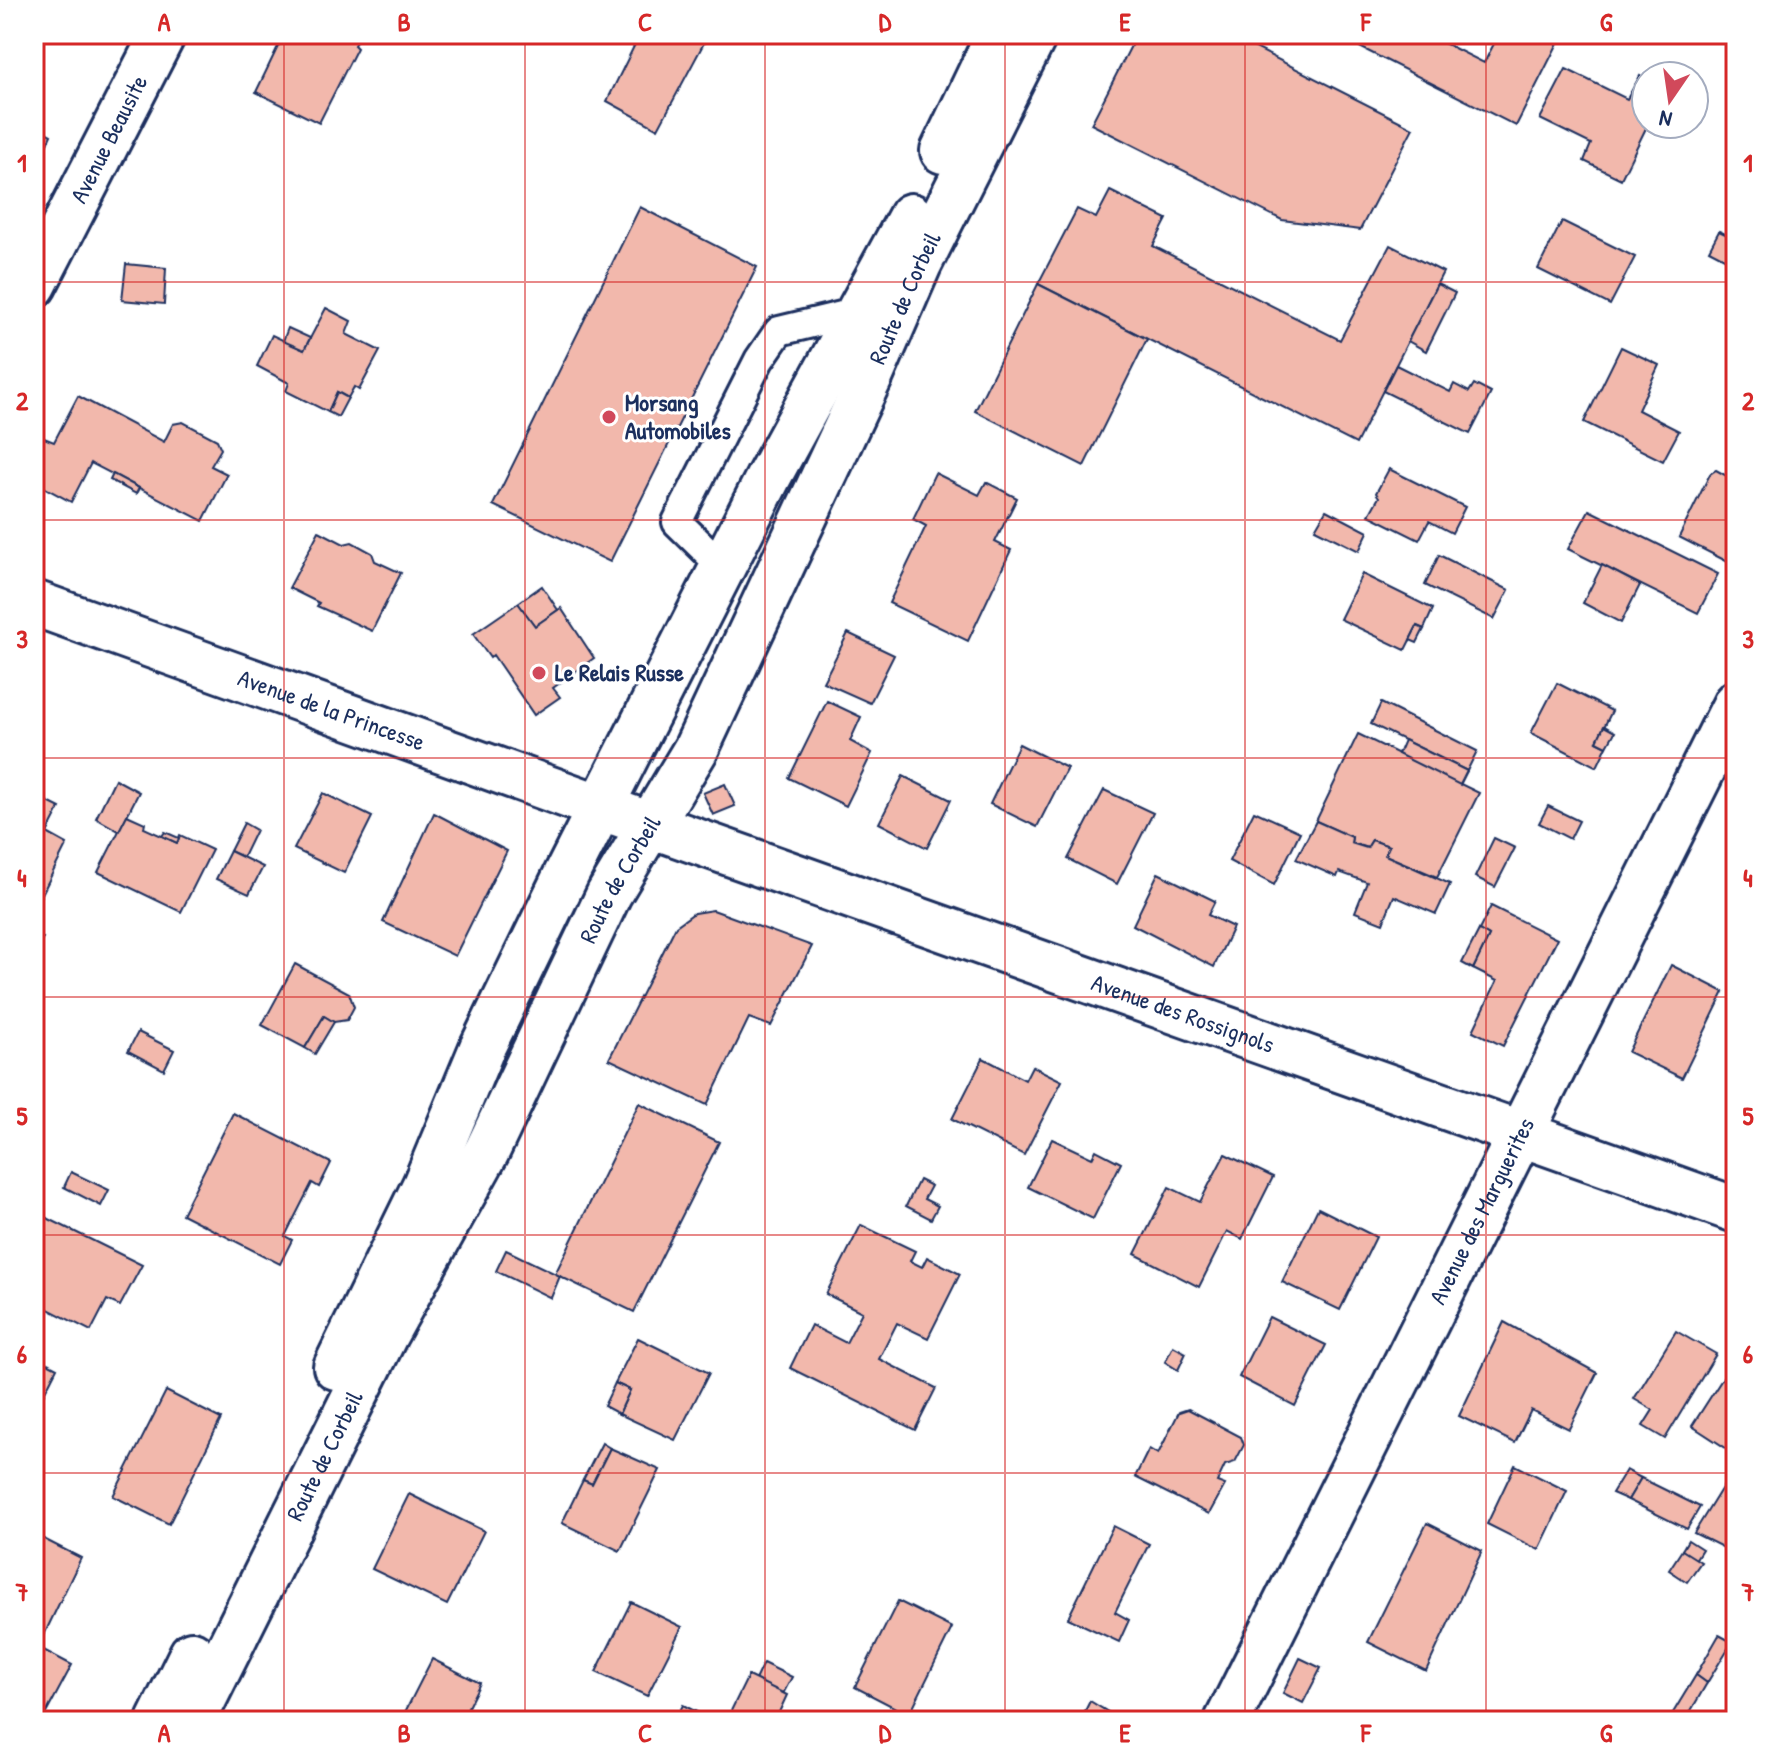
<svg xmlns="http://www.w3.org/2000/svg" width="1770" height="1755" viewBox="0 0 1770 1755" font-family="'Patrick Hand',sans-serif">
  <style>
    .building { fill: #f2b8ac; stroke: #1b2f5e; stroke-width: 2 }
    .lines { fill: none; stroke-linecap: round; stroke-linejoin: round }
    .lane-casing { stroke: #1b2f5e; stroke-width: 34 }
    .street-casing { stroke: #1b2f5e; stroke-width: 50 }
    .secondary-casing { stroke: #1b2f5e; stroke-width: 50 }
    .lane { stroke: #fff; stroke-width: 28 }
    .street { stroke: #fff; stroke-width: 44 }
    .secondary { stroke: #fff; stroke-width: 44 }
    .grid { fill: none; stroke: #d62828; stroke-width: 2; stroke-opacity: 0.55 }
    .poi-dot { fill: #d1495b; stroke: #fff; stroke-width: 3 }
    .labels { text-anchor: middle; stroke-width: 6; stroke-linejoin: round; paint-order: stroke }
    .street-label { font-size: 24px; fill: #1b2f5e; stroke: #fff }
    .poi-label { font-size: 24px; font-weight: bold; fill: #1b2f5e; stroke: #fff; text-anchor: start }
    .neatline { fill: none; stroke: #d62828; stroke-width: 3 }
    .grid-label { font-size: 26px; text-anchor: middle; font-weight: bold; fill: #d62828 }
  </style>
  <rect width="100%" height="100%" fill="#fff"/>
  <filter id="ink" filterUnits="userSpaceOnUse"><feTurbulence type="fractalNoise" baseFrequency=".0125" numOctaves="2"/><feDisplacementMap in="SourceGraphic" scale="16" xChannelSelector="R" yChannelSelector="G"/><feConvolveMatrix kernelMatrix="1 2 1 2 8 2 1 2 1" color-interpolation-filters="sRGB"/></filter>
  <g filter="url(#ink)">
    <!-- building -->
    <g class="building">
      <path d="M284,34h76l-6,11 3,3 -38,75 -63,-31z"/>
      <path d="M640,34h51l14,7 -47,88 -51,-28z"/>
      <path d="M1137,34h91l185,94 -53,102 -78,-10 -191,-96z"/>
      <path d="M1426,34l58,29 15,-29h50l11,5 -44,87 -180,-91z"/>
      <path d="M1566,69l61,30 13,-23 6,4 2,44 -27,55 -37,-18 7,-17 -51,-25z"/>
      <path d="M34,126l17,9 -4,9 -13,-7z"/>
      <path d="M34,137l13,7 -13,25z"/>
      <path d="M1110,191l57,28 -14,27 187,94 50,-95 53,27 -87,172 -318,-160 39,-75 19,9z"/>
      <path d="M640,207l117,60 -147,295 -117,-57z"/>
      <path d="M1562,221l73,36 -25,48 -72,-36z"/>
      <path d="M1719,231l17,8v25l-27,-14z"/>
      <path d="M126,264l40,4 -2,36 -42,-4z"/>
      <path d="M1038,284l109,55 -63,127 -109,-55z"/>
      <path d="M1437,284l18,9 -29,58 -18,-10z"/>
      <path d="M326,308l25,13 -5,13 34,17 -21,39 -5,-3 -6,11 -11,-6 -9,20 -42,-21 3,-8 -32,-17 15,-31 32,15z"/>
      <path d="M288,328l22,10 -6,12 -21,-9z"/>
      <path d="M1621,347l38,18 -21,45 41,21 -16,30 -79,-39z"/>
      <path d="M1396,365l54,27 4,-8 15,8 5,-8 17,9 -21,41 -87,-43z"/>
      <path d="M337,392l11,6 -10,19 -10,-5z"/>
      <path d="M78,396l86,46 9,-18 10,-2 34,18 4,9 -10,17 16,8 -24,47 -112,-58 -20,39 -37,-20v-48l20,8z"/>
      <path d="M1389,469l76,38 -13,26 -23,-12 -10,19 -50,-25 10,-18 -3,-4z"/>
      <path d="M1716,470l20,11v85l-57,-29 31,-63z"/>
      <path d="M935,473l44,22 7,-13 31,16 -22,44 16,8 -43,91 -79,-38 37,-77 -13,-7z"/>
      <path d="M113,474l26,14 -3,6 -26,-14z"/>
      <path d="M1326,510l42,22 -9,19 -44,-22z"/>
      <path d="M1589,510l129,64 -20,39 -130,-64z"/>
      <path d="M319,531l25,13 8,-2 20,11 3,8 26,12 -29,58 -55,-25 2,-3 -30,-15z"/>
      <path d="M1439,555l70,35 -15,29 -69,-34z"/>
      <path d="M1602,565l38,20 -19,38 -38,-20z"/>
      <path d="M1362,574l71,35 -9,20 -7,-3 -12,24 -65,-31z"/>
      <path d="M542,586l16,24 -23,16 -17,-23z"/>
      <path d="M518,603l17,23 26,-18 33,50 -41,30 7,9 -26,18 -41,-60 -3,3 -17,-24z"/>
      <path d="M1417,626l7,3 -7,14 -7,-3z"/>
      <path d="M848,633l46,22 -24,48 -47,-21z"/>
      <path d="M1557,683l55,28 -15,30 10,5 -10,21 -66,-34z"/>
      <path d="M827,701l34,16 -11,24 22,12 -26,53 -57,-28z"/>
      <path d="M1381,703l96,48 -10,20 -96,-47z"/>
      <path d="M1604,726l11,6 -8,14 -10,-5z"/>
      <path d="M1358,734l121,59 -42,84 -52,-22 4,-9 -17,-6 -5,8 -16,-5 1,-6 -36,-16z"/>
      <path d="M1404,740l63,31 -7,14 -62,-31z"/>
      <path d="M1019,744l48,24 -30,59 -47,-23z"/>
      <path d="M903,776l48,24 -24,48 -48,-25z"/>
      <path d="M115,779l24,13 -20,39 -23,-13z"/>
      <path d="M725,784l10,22 -22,9 -10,-22z"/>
      <path d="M1104,790l49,23 -36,71 -49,-25z"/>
      <path d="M323,793l49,24 -28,56 -50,-24z"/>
      <path d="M34,795l26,13 -13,25 20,11 -33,66z"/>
      <path d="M1548,806l31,15 -9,18 -31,-16z"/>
      <path d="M1254,811l46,21 -26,53 -45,-24z"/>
      <path d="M434,813l73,38 -52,105 -72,-34z"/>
      <path d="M127,815l18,8 -1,5 33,15 3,-8 32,15 -31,62 -83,-40z"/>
      <path d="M1316,821l36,16 -1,6 16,5 5,-8 17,6 -4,9 65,29 -14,30 -42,-18 -11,27 -28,-11 12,-30 -28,-10 -2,5 -41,-18z"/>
      <path d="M244,823l12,7 -13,27 -13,-6z"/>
      <path d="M165,832l14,6 -2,5 -15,-7z"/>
      <path d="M1494,838l21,10 -20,39 -20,-10z"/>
      <path d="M230,851l33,16 -14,27 -33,-15z"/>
      <path d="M1158,873l57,28 -7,14 25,12 -19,40 -81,-42z"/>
      <path d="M1491,906l66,33 -54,107 -30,-15 24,-50 -24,-12 16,-33 -10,-6z"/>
      <path d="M713,910l99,36 -41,80 -22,-8 -42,87 -98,-46 67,-133 18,-13z"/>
      <path d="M1479,930l10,6 -16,33 -11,-6z"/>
      <path d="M34,934l9,4 -9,18z"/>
      <path d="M295,964l54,29 5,14 -7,13 -13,2 -10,-6 -19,32 -43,-23z"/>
      <path d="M1671,965l53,27 -42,86 -54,-26z"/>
      <path d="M324,1016l10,6 -19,32 -10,-6z"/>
      <path d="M138,1032l36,18 -10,20 -36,-19z"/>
      <path d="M983,1058l42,22 7,-14 30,15 -38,74 -72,-36z"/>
      <path d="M639,1103l80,39 -85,170 -79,-38z"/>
      <path d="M233,1113l98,50 -12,24 -7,-4 -27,53 7,4 -12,24 -98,-50z"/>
      <path d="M1052,1139l40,19 4,-8 25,13 -28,56 -65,-32z"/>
      <path d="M1225,1154l48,23 -31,62 -15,-8 -28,56 -64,-33 34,-67 31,15z"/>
      <path d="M71,1172l38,18 -8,16 -37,-19z"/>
      <path d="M919,1180l12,6 -7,13 14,7 -7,13 -25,-13z"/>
      <path d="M1318,1208l58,29 -36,73 -58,-28z"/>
      <path d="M45,1217l97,48 -22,41 -13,-6 -16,31 -57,-29v-63z"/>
      <path d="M861,1225l54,26 -5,10 12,6 5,-10 33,17 -32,64 -31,-15 -18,36 57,29 -21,42 -125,-62 21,-43 35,18 16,-31 -36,-18z"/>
      <path d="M506,1250l54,26 -9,22 -55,-27z"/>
      <path d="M1269,1317l57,28 -31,61 -56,-29z"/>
      <path d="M1504,1322l93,51 -28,56 -38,-19 -16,33 -56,-27z"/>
      <path d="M1676,1331l40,23 -51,85 -22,-13 10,-16 -19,-11z"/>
      <path d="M638,1338l71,35 -34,67 -56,-26 11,-24 -15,-7z"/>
      <path d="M1173,1346l13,7 -8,17 -13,-8z"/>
      <path d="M34,1356l23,12 -23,45z"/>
      <path d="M1733,1362h3v77l-7,11 -37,-24z"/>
      <path d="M615,1383l15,7 -11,24 -15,-8z"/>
      <path d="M166,1391l55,28 -52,105 -56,-28z"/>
      <path d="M1188,1409l53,28 3,8 -9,17 -10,3 -8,17 8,3 -16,29 -74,-37 14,-28 9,5 21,-42z"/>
      <path d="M602,1443l8,5 -18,36 -9,-4z"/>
      <path d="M610,1448l50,22 -40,81 -58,-28 21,-43 9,4z"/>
      <path d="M1515,1465l52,26 -28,59 -52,-26z"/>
      <path d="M1736,1465v89l-42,-21z"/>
      <path d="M1626,1470l15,8 -13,22 -16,-7z"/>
      <path d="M1641,1478l59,29 -13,22 -59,-29z"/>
      <path d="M409,1494l75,37 -37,74 -75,-36z"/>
      <path d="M1427,1523l55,28 -56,120 -58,-29z"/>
      <path d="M1113,1526l36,18 -34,68 14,8 -10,22 -51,-24z"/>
      <path d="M34,1534l47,24 -37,77 -10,-6z"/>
      <path d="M1688,1540l14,9 -7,11 -13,-10z"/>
      <path d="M1682,1550l19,12 -14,20 -18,-12z"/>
      <path d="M898,1601l54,27 -43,87 -54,-28z"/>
      <path d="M631,1602l51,25 -35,69 -51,-24z"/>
      <path d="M1719,1635l13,7 -25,41 -11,-8z"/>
      <path d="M34,1645l38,20 -30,56h-8z"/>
      <path d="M1300,1658l21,10 -18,35 -20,-10z"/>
      <path d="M432,1659l48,24 -19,38h-39l-17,-9z"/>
      <path d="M763,1663l29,14 -9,17 -28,-14z"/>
      <path d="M1696,1675l11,8 -22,38h-17z"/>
      <path d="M748,1676l39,19 -12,26h-49z"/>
      <path d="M1090,1701l23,14 12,6h-45z"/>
      <path d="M683,1705l31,16 -39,-1z"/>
    </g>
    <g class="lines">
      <defs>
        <path id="lane" d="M723,567l-46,-45 82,-162 20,-29 79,-19"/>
        <g id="street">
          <path id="s1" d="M34,285l129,-251"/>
          <path id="s2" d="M34,603l566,204 1136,403"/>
          <path id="s3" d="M1227,1721l509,-1018"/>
        </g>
        <g id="secondary">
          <path d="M943,151l56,-117"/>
          <path d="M336,1367l89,-182 57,-137 85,-175 201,-395 143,-262"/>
          <path d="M159,1721l33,-67"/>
          <path id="s4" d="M193,1721l192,-386 102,-184 122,-257 87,-145 175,-374 48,-111 116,-230"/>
        </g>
      </defs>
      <!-- lane casing -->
      <use href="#lane" class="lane-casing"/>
      <!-- street casing -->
      <use href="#street" class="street-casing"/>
      <!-- secondary casing -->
      <use href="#secondary" class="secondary-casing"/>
      <!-- lane -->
      <use href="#lane" class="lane"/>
      <!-- street -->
      <use href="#street" class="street"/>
      <!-- secondary -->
      <use href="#secondary" class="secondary"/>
    </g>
  </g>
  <!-- grid -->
  <path class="grid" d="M284,34v1687M525,34v1687M765,34v1687M1005,34v1687M1245,34v1687M1486,34v1687M34,282h1702M34,520h1702M34,758h1702M34,997h1702M34,1235h1702M34,1473h1702"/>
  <!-- markers -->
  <g class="poi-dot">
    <circle cx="609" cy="417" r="8"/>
    <circle cx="539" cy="673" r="8"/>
  </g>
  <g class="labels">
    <!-- street labels -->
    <g class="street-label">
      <text dy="8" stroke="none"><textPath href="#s1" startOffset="164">Avenue Beausite</textPath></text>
      <text dy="8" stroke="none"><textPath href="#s4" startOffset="1592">Route de Corbeil</textPath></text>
      <text dy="8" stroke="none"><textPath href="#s2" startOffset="316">Avenue de la Princesse</textPath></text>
      <text dy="8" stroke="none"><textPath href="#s4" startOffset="944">Route de Corbeil</textPath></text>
      <text dy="8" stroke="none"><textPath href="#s2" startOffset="1220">Avenue des Rossignols</textPath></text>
      <text dy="8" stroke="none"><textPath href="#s3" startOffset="570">Avenue des Marguerites</textPath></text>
      <text dy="8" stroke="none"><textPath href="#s4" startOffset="296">Route de Corbeil</textPath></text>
    </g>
    <!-- poi labels -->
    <g class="poi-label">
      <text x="625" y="411">Morsang<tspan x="625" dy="28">Automobiles</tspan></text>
      <text x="555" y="681">Le Relais Russe</text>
    </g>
  </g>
  <!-- margin -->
  <rect width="1770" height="1755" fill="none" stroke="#fff" stroke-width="88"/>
  <!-- north arrow -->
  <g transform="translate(1670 100) rotate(193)"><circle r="38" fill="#ffffff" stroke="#a4acbf" stroke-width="2"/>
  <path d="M0-6L14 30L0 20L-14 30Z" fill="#d1495b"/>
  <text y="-12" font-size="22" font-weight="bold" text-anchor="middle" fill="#1b2f5e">N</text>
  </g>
  <rect x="44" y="44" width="1682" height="1667" class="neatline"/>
  <g class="grid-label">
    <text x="164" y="31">A</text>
    <text x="404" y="31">B</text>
    <text x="645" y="31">C</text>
    <text x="885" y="31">D</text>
    <text x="1125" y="31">E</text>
    <text x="1366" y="31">F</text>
    <text x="1606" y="31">G</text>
    <text x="22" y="172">1</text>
    <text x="1748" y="172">1</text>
    <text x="22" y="410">2</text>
    <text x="1748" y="410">2</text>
    <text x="22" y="648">3</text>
    <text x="1748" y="648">3</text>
    <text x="22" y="887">4</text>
    <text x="1748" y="887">4</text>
    <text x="22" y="1125">5</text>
    <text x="1748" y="1125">5</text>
    <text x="22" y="1363">6</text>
    <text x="1748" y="1363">6</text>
    <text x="22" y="1601">7</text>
    <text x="1748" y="1601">7</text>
    <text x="164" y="1742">A</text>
    <text x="404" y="1742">B</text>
    <text x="645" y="1742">C</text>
    <text x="885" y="1742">D</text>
    <text x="1125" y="1742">E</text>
    <text x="1366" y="1742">F</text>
    <text x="1606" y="1742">G</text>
  </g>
</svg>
